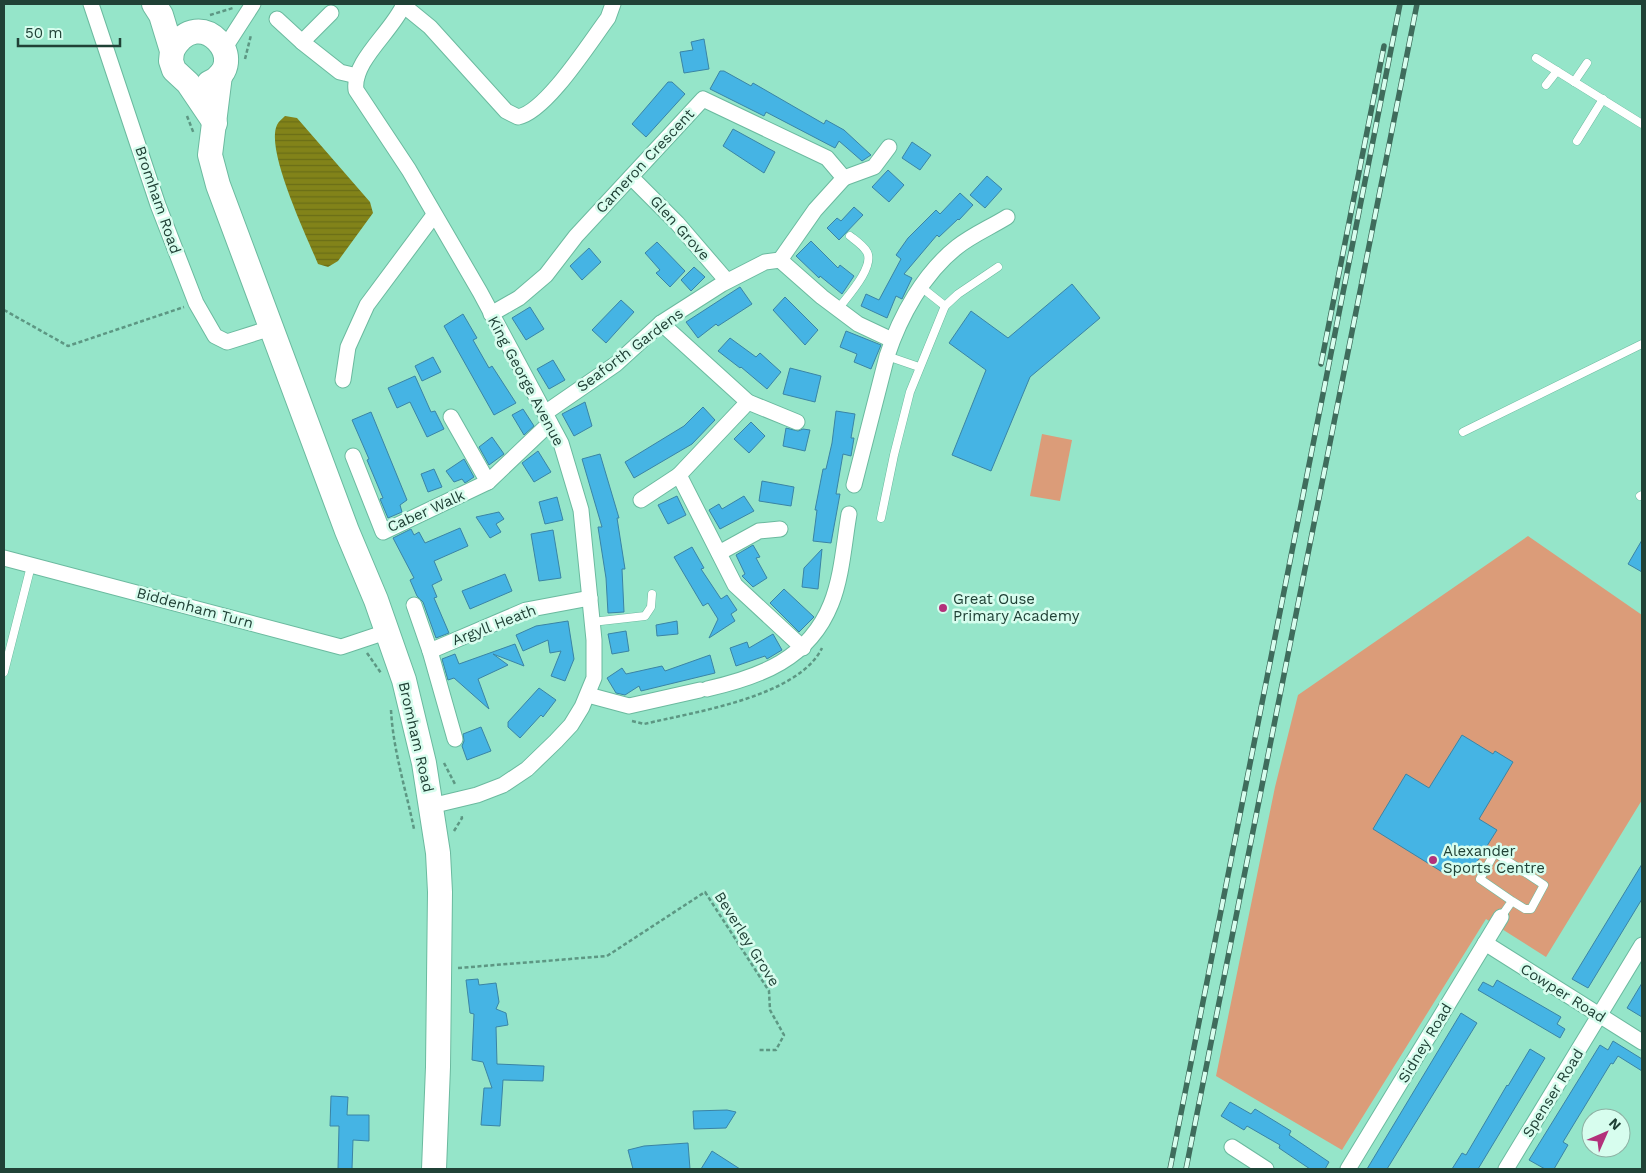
<svg xmlns="http://www.w3.org/2000/svg" width="1646" height="1173" viewBox="0 0 1646 1173" font-family="'Work Sans',sans-serif">
  <style>
    .green { fill: #db9c79 }
    .water { fill: url(#water-rules) }
    .building { fill: #45b4e4; stroke: #3a84a5 }
    .lines { fill: none; stroke-linecap: round; stroke-linejoin: round }
    .lane-casing { stroke: #6bba9f; stroke-width: 9 }
    .street-casing { stroke: #6bba9f; stroke-width: 17 }
    .primary-casing { stroke: #6bba9f; stroke-width: 26 }
    .path { stroke: #5d9783; stroke-width: 2.5; stroke-dasharray: 4 2.5; stroke-linecap: butt }
    .lane { stroke: #fff; stroke-width: 8 }
    .street { stroke: #fff; stroke-width: 15 }
    .primary { stroke: #fff; stroke-width: 24 }
    .rail-casing { stroke: #3f6c5c; stroke-width: 5.5 }
    .rail { stroke: #d7fdee; stroke-width: 4; stroke-dasharray: 11; stroke-linecap: butt }
    .poi-dot { fill: #b3317b; stroke: #d7fdee; stroke-width: 2 }
    .labels { text-anchor: middle; stroke-width: 5; stroke-linejoin: round; paint-order: stroke }
    .street-label { font-size: 15px; fill: #204136; stroke: #d7fdee }
    .poi-label { font-size: 15px; fill: #204136; stroke: #d7fdee; text-anchor: start }
  </style>
  <defs>
    <pattern id="water-rules" width="6" height="5" patternUnits="userSpaceOnUse" patternTransform="scale(1.25)"><rect width="6" height="5" fill="#828319"/><path d="M0 2.5h6" fill="none" stroke="#6a6d17"/></pattern>
  </defs>
  <rect width="100%" height="100%" fill="#95e5c9"/>
  <!-- green -->
  <g class="green">
    <path d="M1042,434l30,6 -12,61 -30,-5z"/>
    <path d="M1528,536l114,79v185l-96,157 -60,-38 -144,231 -126,-74 59,-289 23,-92z"/>
  </g>
  <!-- water -->
  <path class="water" d="M285,116l12,2 73,84 3,11 -35,48 -10,6 -10,-3c-11,-27 -53,-114 -41,-139 1,-3 5,-6 8,-9z"/>
  <!-- building -->
  <g class="building">
    <path d="M704,39l5,30 -25,4 -4,-21 13,-2 -2,-8z"/>
    <path d="M720,71h4l27,15 2,-3 71,41 2,-4 18,10 27,25 -9,6 -23,-20 -4,7 -69,-36 -2,4 -54,-27z"/>
    <path d="M668,82h4l13,12 -39,43 -14,-13z"/>
    <path d="M733,129l42,23 -11,21 -41,-27z"/>
    <path d="M912,142l19,13 -11,15 -18,-12z"/>
    <path d="M888,170l16,15 -15,17 -17,-15z"/>
    <path d="M987,176l15,13 -17,19 -15,-13z"/>
    <path d="M960,193l13,12 -14,15 -1,-1 -19,18 -2,-2 -33,39 8,4 -10,21 -6,-3 -9,22 -26,-12 5,-12 13,6 22,-41 -5,-4 12,-17 28,-28 4,4z"/>
    <path d="M854,207l9,8 -24,25 -12,-12 10,-10 4,3z"/>
    <path d="M811,241l27,27 2,-3 14,11 -12,18 -22,-18 -1,2 -23,-22z"/>
    <path d="M657,242l28,29 -15,16 -14,-14 4,-3 -15,-17z"/>
    <path d="M589,248l12,14 -19,18 -12,-14z"/>
    <path d="M694,267l11,10 -14,14 -10,-11z"/>
    <path d="M1072,284l28,34 -70,59 -39,94 -39,-16 34,-85 -37,-27 22,-32 37,27z"/>
    <path d="M740,287l12,17 -34,22 -2,-2 -18,14 -12,-16z"/>
    <path d="M785,297l33,33 -13,15 -32,-35z"/>
    <path d="M621,300l13,12 -28,31 -14,-13z"/>
    <path d="M530,307l14,22 -18,11 -14,-22z"/>
    <path d="M463,314l14,24 -4,2 16,28 3,-2 24,37 -22,12 -50,-89z"/>
    <path d="M846,331l35,14 -10,24 -17,-7 3,-8 -17,-7z"/>
    <path d="M730,338l26,19 4,-4 21,19 -14,17 -26,-22 -1,1 -22,-17z"/>
    <path d="M433,357l8,15 -19,9 -7,-15z"/>
    <path d="M553,360l12,20 -16,9 -12,-20z"/>
    <path d="M790,368l31,8 -6,26 -32,-8z"/>
    <path d="M415,376l16,36 4,-1 9,18 -17,8 -17,-35 -13,6 -9,-20z"/>
    <path d="M585,402l7,24 -18,10 -12,-22z"/>
    <path d="M703,407l12,13 -23,24 -58,34 -9,-16 59,-36z"/>
    <path d="M523,409l11,17 -10,9 -12,-20z"/>
    <path d="M836,411l19,3 -4,24h3l-3,18 -8,-2 -7,40h4l-9,49 -18,-2 4,-31h-2l8,-41h3l6,-26z"/>
    <path d="M371,412l36,88 -7,5 2,7 -14,6 -8,-19 3,-1 -16,-38 2,-1 -17,-39z"/>
    <path d="M751,422l14,14 -16,17 -15,-14z"/>
    <path d="M786,428l12,3 5,-2 7,1 -5,21 -22,-5z"/>
    <path d="M492,437l12,17 -15,11 -10,-18z"/>
    <path d="M538,451l13,21 -17,10 -12,-19z"/>
    <path d="M600,454l19,64h-2l8,51h-3l2,43 -16,1 -2,-35 -8,-51h4l-20,-68z"/>
    <path d="M464,459l10,18 -9,6 -3,-4 -8,3 -8,-11z"/>
    <path d="M434,469l8,18 -14,5 -7,-18z"/>
    <path d="M762,481l32,6 -3,19 -32,-5z"/>
    <path d="M677,496l9,19 -18,9 -10,-19z"/>
    <path d="M744,496l10,15 -34,18 -11,-19 10,-6 3,5z"/>
    <path d="M557,497l6,23 -18,4 -6,-22z"/>
    <path d="M499,512l5,7 -8,5 5,8 -11,6 -14,-21z"/>
    <path d="M460,528l8,18 -34,15 8,19 -10,5 5,12 -3,1 15,35 -13,5 -13,-36 -6,-6 -7,-16 4,-2 -21,-40 18,-9 3,6 5,-3 6,11z"/>
    <path d="M553,530l8,48 -22,3 -8,-47z"/>
    <path d="M1642,540v32l-14,-8z"/>
    <path d="M753,545l7,12 -4,1 11,20 -14,9 -11,-11 3,-2 -9,-19z"/>
    <path d="M692,547l12,21 -3,1 20,30 6,-4 10,15 -6,4 4,7 -26,17 9,-19 -10,-16 -5,3 -29,-49z"/>
    <path d="M822,549l-4,40 -16,-2 2,-19z"/>
    <path d="M505,574l7,17 -42,18 -8,-18z"/>
    <path d="M784,589l30,28 -15,15 -29,-29z"/>
    <path d="M568,621l6,38 -9,22 -14,-5 10,-25 -11,2 -2,-13 -25,11 -7,-16 20,-9z"/>
    <path d="M677,621l1,13 -21,2 -1,-11z"/>
    <path d="M626,631l3,20 -17,3 -4,-20z"/>
    <path d="M773,634l9,16 -15,9 -2,-3 -29,10 -6,-18 17,-6 2,6z"/>
    <path d="M515,644l9,22 -31,-12 15,11 -30,14 11,30 -35,-31 -6,2 -6,-21 13,-5 4,10z"/>
    <path d="M710,655l5,18 -74,18 -2,-5 -14,9 -9,-2 -9,-15 15,-10 4,6 36,-8 3,5z"/>
    <path d="M539,688l17,12 -13,17 -2,-2 -21,23 -12,-11v-5z"/>
    <path d="M481,727l10,24 -24,9 -5,-14 2,-5 -1,-7z"/>
    <path d="M1462,735l31,19 2,-3 18,11 -34,57 18,11 -24,38 -8,-5 -4,7 -8,-5 -6,10 -74,-46 33,-55 23,14z"/>
    <path d="M1642,864v35l-54,89 -16,-9z"/>
    <path d="M478,979l1,6 17,-2 3,19 -3,7 10,4 2,12 -12,2 1,37 47,2 -1,15 -40,-1 -3,46 -19,-1 3,-37h8l-9,-26 -11,-2 2,-46 -4,-1 -4,-33z"/>
    <path d="M1497,980l64,37 -4,7 8,5 -5,9 -82,-48 5,-8 10,5z"/>
    <path d="M1642,983v34l-15,-9z"/>
    <path d="M1461,1013l16,10 -90,146h-20z"/>
    <path d="M1613,1041l29,18v12l-24,-15 -5,8 -2,-1 -48,79 5,3 -14,24h-9l-16,-9 71,-115 8,5z"/>
    <path d="M1530,1049l15,9 -67,111h-26l10,-16 4,2 41,-70 1,1z"/>
    <path d="M331,1096l17,1 -1,18h22v26l-16,-1 -1,29h-14l1,-43h-9z"/>
    <path d="M1230,1102l21,12 4,-5 36,22 -2,4 40,27 -4,7h-15l-31,-21 1,-3 -33,-19 -3,4 -23,-14z"/>
    <path d="M727,1110l9,2 -10,16 -32,1 -1,-18z"/>
    <path d="M688,1143l2,26h-57l-5,-19 16,-4z"/>
    <path d="M712,1151l28,18h-39z"/>
  </g>
  <g class="lines">
    <defs>
      <g id="lane">
        <path d="M1536,58l106,66"/>
        <path d="M1574,82l13,-19"/>
        <path d="M1546,85l11,-14"/>
        <path d="M1577,141l26,-42"/>
        <path d="M921,287l24,19 13,-12 40,-27"/>
        <path d="M838,309c9,-12 37,-42 29,-57 -4,-7 -12,-12 -17,-16"/>
        <path d="M887,356l32,11"/>
        <path d="M1463,432l179,-88"/>
        <path d="M1640,496l2,-1"/>
        <path d="M881,518l13,-63 16,-63 35,-86"/>
        <path d="M592,622l53,-6 6,-9 1,-13"/>
        <path d="M4,672l27,-106"/>
        <path d="M1501,917l11,-16 -32,-22 14,-25h3l47,31 -13,24h-6l-13,-8"/>
      </g>
      <g id="street">
        <path d="M91,4l67,201 38,98 19,33 12,6 44,-14"/>
        <path d="M404,4c-11,27 -52,57 -48,86l53,80 71,122 81,151 20,67 13,130v38l-12,29 -11,18 -15,16 -29,28 -24,16 -26,10 -46,11"/>
        <path d="M403,5l27,22 76,84 12,6c28,-5 72,-75 90,-99l5,-14"/>
        <path d="M331,13l-29,29 38,30 17,4"/>
        <path d="M277,19l25,23"/>
        <path d="M224,49l29,-45"/>
        <path d="M631,177l46,46 50,58"/>
        <path d="M844,178l30,-11 15,-20"/>
        <path d="M491,314l28,-16 27,-23 30,-39 127,-137 124,59 17,20 -29,32 -35,50"/>
        <path d="M661,323l87,79 49,20"/>
        <path d="M343,380l5,-33 19,-42 67,-90"/>
        <path d="M748,402l-69,73 56,110 68,63"/>
        <path d="M545,413l71,-49 45,-41 61,-39 43,-22 15,-2 42,37 36,27 34,16"/>
        <path d="M451,417l37,65"/>
        <path d="M353,456l30,76 105,-50 62,-59"/>
        <path d="M854,485l33,-129c13,-40 37,-83 70,-109 15,-12 34,-20 50,-30"/>
        <path d="M641,500l38,-25"/>
        <path d="M719,553l40,-22 21,-2"/>
        <path d="M4,558l337,89 45,-15"/>
        <path d="M414,605l16,46 25,88"/>
        <path d="M430,651l96,-41 64,-12"/>
        <path d="M707,689c53,-12 102,-30 124,-85 11,-27 13,-61 18,-90"/>
        <path d="M588,695l41,11 71,-16"/>
        <path d="M1485,943l157,99"/>
        <path d="M1232,1147l34,22"/>
        <path d="M1348,1169l153,-252"/>
        <path d="M1506,1169l136,-224"/>
      </g>
      <g id="primary">
        <path d="M154,4l7,11 11,36 -1,10 3,9 14,13 27,40"/>
        <path d="M172,51c27,-51 82,12 37,32"/>
        <path d="M220,75l-10,80 8,30 129,346 29,69 28,80 20,83 14,90 2,39 -2,175 -4,102"/>
      </g>
    </defs>
    <!-- lane casing -->
    <use href="#lane" class="lane-casing"/>
    <!-- street casing -->
    <use href="#street" class="street-casing"/>
    <!-- primary casing -->
    <use href="#primary" class="primary-casing"/>
    <!-- path -->
    <g class="path">
      <path d="M210,15l23,-7"/>
      <path d="M245,59l6,-24"/>
      <path d="M187,116l7,18"/>
      <path d="M4,310l64,36 116,-39"/>
      <path d="M367,653l14,20"/>
      <path d="M391,710c2,40 15,80 23,119"/>
      <path d="M632,721l12,3c50,-12 154,-27 178,-76"/>
      <path d="M444,763l12,23"/>
      <path d="M454,831l8,-13 -1,-4"/>
      <path d="M458,968l149,-12 98,-64 64,99 1,19 14,25 -8,15h-17"/>
    </g>
    <!-- lane -->
    <use href="#lane" class="lane"/>
    <!-- street -->
    <use href="#street" class="street"/>
    <!-- primary -->
    <use href="#primary" class="primary"/>
    <defs>
      <g id="rail">
        <path d="M1321,364l63,-318"/>
        <path d="M1170,1169l230,-1165"/>
        <path d="M1186,1169l231,-1165"/>
      </g>
    </defs>
    <!-- rail casing -->
    <use href="#rail" class="rail-casing"/>
    <!-- rail -->
    <use href="#rail" class="rail"/>
  </g>
  <!-- markers -->
  <g class="poi-dot">
    <circle cx="943" cy="608" r="5"/>
    <circle cx="1433" cy="860" r="5"/>
  </g>
  <g class="labels">
    <!-- street labels -->
    <g class="street-label">
      <text transform="translate(645 161) rotate(-47)" y="5">Cameron Crescent</text>
      <text transform="translate(158 200) rotate(71)" y="5">Bromham Road</text>
      <text transform="translate(680 228) rotate(48)" y="5">Glen Grove</text>
      <text transform="translate(630 350) rotate(-37)" y="5">Seaforth Gardens</text>
      <text transform="translate(526 381) rotate(62)" y="5">King George Avenue</text>
      <text transform="translate(426 511) rotate(-24)" y="5">Caber Walk</text>
      <text transform="translate(195 608) rotate(15)" y="5">Biddenham Turn</text>
      <text transform="translate(494 625) rotate(-21)" y="5">Argyll Heath</text>
      <text transform="translate(416 737) rotate(77)" y="5">Bromham Road</text>
      <text transform="translate(747 939) rotate(58)" y="5">Beverley Grove</text>
      <text transform="translate(1563 993) rotate(32)" y="5">Cowper Road</text>
      <text transform="translate(1425 1043) rotate(-59)" y="5">Sidney Road</text>
      <text transform="translate(1553 1093) rotate(-58)" y="5">Spenser Road</text>
    </g>
    <!-- poi labels -->
    <g class="poi-label">
      <text x="953" y="604">Great Ouse<tspan x="953" dy="17">Primary Academy</tspan></text>
      <text x="1443" y="856">Alexander<tspan x="1443" dy="17">Sports Centre</tspan></text>
    </g>
  </g>
  <!-- border -->
  <rect width="1646" height="1173" fill="none" stroke="#204136" stroke-width="10"/>
  <!-- north arrow -->
  <g transform="translate(1606 1133) rotate(45)"><circle r="24" fill="#d7fdee" stroke="#8eb2a4"/>
  <path d="M0-4L9 19L0 12L-9 19Z" fill="#b3317b"/>
  <text y="-8" font-size="14" font-weight="bold" text-anchor="middle" fill="#204136">N</text>
  </g>
  <!-- scale -->
  <path d="M18 38v8h102v-8" fill="none" stroke="#204136" stroke-width="2.5"/>
  <text x="25" y="38" font-size="15" fill="#204136" stroke="#d7fdee" stroke-width="4" paint-order="stroke">50 m</text>
</svg>
